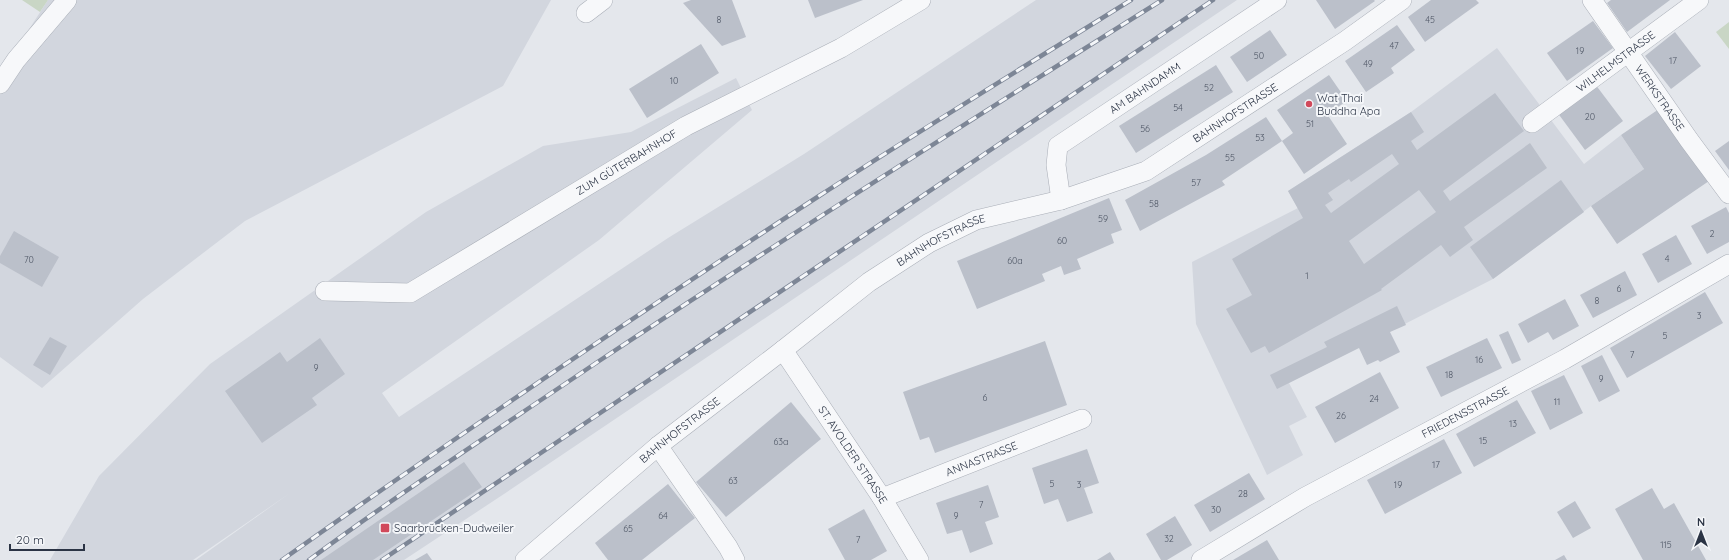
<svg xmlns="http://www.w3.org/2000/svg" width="1729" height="560" viewBox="0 0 1729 560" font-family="Quicksand,sans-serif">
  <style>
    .built { fill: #d2d6de }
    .green { fill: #c9d6c5 }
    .building { fill: #bbc0ca; fill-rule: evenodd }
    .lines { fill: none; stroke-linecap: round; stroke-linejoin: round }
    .minor-casing { stroke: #a9aeb7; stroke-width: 20 }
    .minor { stroke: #f7f8fa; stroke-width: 19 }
    .rail-casing { stroke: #7d8696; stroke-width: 4.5 }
    .rail { stroke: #f4f6f9; stroke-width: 3; stroke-dasharray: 9; stroke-linecap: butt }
    .poi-dot { fill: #d1495b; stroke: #f4f6f9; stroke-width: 1.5 }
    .labels { text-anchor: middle; stroke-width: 4; stroke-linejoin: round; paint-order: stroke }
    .number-label { font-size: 9px; fill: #4f5766 }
    .street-label { font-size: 11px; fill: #2b3445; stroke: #f4f6f9 }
    .poi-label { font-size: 11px; fill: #2b3445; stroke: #f4f6f9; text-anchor: start }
  </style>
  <rect width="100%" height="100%" fill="#e4e7ec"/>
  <!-- built -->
  <g class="built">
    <path d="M48,0h503l-48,86 -258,135 -102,78 -101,89 -42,-31v-283z"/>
    <path d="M1036,0h201l-730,492 -103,68h-208l94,-67 -97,67h-143l49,-84 111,-112 216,-152 117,-66 88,-14 105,-54 16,32 -153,130 -217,153 17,24 269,-179 136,-84z"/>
    <path d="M1497,48l87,116 37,-29 23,34 -53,37 -98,73 -204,104 18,34 -18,9 14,29 -36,20 -71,-151 -4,-62 106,-54 -10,-17 123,-79z"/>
  </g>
  <!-- green -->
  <g class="green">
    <path d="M22,0h26l-8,12z"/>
    <path d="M1729,22v27l-13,-17z"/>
  </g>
  <!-- building -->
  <g class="building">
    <path d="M691,0h41l14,37 -24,9 -39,-43z"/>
    <path d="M808,0h55l-48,18z"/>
    <path d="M1316,0h58l1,1 -40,28z"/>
    <path d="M1431,0h45l3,3 -54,39 -17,-25z"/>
    <path d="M1611,0h59l-43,32 -20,-29z"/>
    <path d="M1593,21l20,27 -46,33 -20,-28z"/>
    <path d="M1397,25l18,25 -24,18 3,5 -28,19 -21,-31z"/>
    <path d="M1270,30l17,25 -40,27 -17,-25z"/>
    <path d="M1675,32l26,34 -30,23 -26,-33z"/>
    <path d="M701,44l18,29 -72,45 -18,-29z"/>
    <path d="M1216,65l17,27 -97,61 -17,-27z"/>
    <path d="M1329,75l18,26 -20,13 20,30 -43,30 -22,-33 -60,40 3,4 -85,46 -15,-31 81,-45 60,-38 16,24 11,-8 -16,-23z"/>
    <path d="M1595,84l28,37 -38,29 -28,-38z"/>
    <path d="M1495,93l29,38 -81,60 7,10 80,-58 17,25 -83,59 9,13 -23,17 -9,-12 -60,44 1,1 -113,63 -4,-7 -14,7 -25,-44 26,-14 -20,-36 71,-41 -15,-27 123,-79 13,20 -13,9 6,9zM1392,154l7,10 -68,49 -6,-8 8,-5 -5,-7 21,-14 2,3zM1419,190l17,22 -72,52 -15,-23z"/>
    <path d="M1659,109l50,72 -92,63 -26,-38 53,-37 -23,-34z"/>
    <path d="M1729,141v29l-14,-19z"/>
    <path d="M1561,180l23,32 -91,67 -23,-32z"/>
    <path d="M1109,198l13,32 -11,4 3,9 -37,16 4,10 -17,6 -3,-9 -19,8 3,7 -68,28 -20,-48z"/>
    <path d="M1726,207l3,6v29l-22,12 -16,-28z"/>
    <path d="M14,231l45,26 -17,30 -42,-24v-7z"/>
    <path d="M1676,235l16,29 -34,19 -16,-29z"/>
    <path d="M1625,271l12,24 -44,23 -13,-23z"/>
    <path d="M1705,292l18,31 -96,55 -17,-30z"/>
    <path d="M1565,299l14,27 -26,14 -5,-8 -20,11 -10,-19z"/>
    <path d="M1397,306l9,19 -16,7 10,20 -20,10 -2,-2 -11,5 -8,-17 -82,41 -7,-14 57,-28 -3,-5z"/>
    <path d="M1508,331l13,29 -9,4 -13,-29z"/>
    <path d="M50,337l17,9 -17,29 -17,-10z"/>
    <path d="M320,338l25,36 -33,24 5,7 -55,38 -37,-52 55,-39 7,10z"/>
    <path d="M1487,338l15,30 -61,29 -15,-30z"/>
    <path d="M1045,341l22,64 -132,48 -6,-16 -9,3 -17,-48z"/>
    <path d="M1602,355l18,36 -21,11 -18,-36z"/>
    <path d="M1380,372l19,36 -64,35 -20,-36z"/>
    <path d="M1564,375l19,38 -33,17 -19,-39z"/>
    <path d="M1517,400l19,33 -62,34 -18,-33z"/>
    <path d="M791,402l30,37 -95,78 -30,-35z"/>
    <path d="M1444,439l18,34 -77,41 -18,-34z"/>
    <path d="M1087,449l12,34 -15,5 9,25 -26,9 -9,-23 -14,5 -12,-36z"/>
    <path d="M464,462l18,25 -109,73h-52z"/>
    <path d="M1249,473l16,26 -55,33 -16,-27z"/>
    <path d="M668,484l27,34 -53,42h-34l-13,-17z"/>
    <path d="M988,485l11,32 -14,5 8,22 -23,9 -8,-23 -15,4 -11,-31z"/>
    <path d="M1652,488l12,21 10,-6 32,57h-63l-28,-51z"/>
    <path d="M1575,501l16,27 -18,10 -16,-26z"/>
    <path d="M864,509l23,42 -16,9h-26l-17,-31z"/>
    <path d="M1175,516l17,29 -25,15h-6l-15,-26z"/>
    <path d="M1267,540l12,20h-46z"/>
    <path d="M1110,552l5,8h-18z"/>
    <path d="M427,553l5,7h-17z"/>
    <path d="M1564,555l3,5h-12z"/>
  </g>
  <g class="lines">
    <defs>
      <g id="minor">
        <path id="s1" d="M1592,0l97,140 40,54"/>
        <path d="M586,13l17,-13"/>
        <path d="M0,84l16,-24 51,-60"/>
        <path id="s2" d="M1532,123l167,-123"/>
        <path id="s3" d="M1061,200l-5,-35 2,-19 219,-146"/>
        <path id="s4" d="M325,291l85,2 276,-167 155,-78 80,-48"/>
        <path id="s5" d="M783,350l99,148 37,62"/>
        <path d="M658,446l70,101 7,13"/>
        <path id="s6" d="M882,498l200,-79"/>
        <path id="s7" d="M525,560l133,-114 125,-96 86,-68 60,-39 47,-23 85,-20 85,-29 199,-130 57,-41"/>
        <path id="s8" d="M1201,560l104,-63 260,-138 164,-95"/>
      </g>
    </defs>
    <!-- minor casing -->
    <use href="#minor" class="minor-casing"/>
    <!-- minor -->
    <use href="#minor" class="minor"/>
    <defs>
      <g id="rail">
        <path d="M282,560c176,-125 356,-246 537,-364 103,-67 208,-131 312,-196"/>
        <path d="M309,560c93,-69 191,-132 287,-197 187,-124 376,-244 566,-363"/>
        <path d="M382,560l831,-560"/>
      </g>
    </defs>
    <!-- rail casing -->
    <use href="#rail" class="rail-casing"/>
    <!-- rail -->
    <use href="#rail" class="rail"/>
  </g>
  <!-- markers -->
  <g class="poi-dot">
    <circle cx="1309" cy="104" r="4"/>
    <rect x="380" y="523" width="10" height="10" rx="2"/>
  </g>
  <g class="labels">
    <!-- number labels -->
    <g class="number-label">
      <text x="719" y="23">8</text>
      <text x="1430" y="23">45</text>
      <text x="1394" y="49">47</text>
      <text x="1580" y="54">19</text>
      <text x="1259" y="59">50</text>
      <text x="1673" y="64">17</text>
      <text x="1368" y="67">49</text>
      <text x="674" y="84">10</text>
      <text x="1209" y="91">52</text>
      <text x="1178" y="111">54</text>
      <text x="1590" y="120">20</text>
      <text x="1310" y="127">51</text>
      <text x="1145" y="132">56</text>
      <text x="1260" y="141">53</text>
      <text x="1230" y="161">55</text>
      <text x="1196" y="186">57</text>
      <text x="1154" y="207">58</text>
      <text x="1103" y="222">59</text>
      <text x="1712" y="237">2</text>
      <text x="1062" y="244">60</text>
      <text x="1667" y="262">4</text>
      <text x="29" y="263">70</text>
      <text x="1015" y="264">60a</text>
      <text x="1307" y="279">1</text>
      <text x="1619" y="292">6</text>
      <text x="1597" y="304">8</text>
      <text x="1699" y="319">3</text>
      <text x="1665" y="339">5</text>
      <text x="1632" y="358">7</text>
      <text x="1479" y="363">16</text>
      <text x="316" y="371">9</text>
      <text x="1449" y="378">18</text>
      <text x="1601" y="382">9</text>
      <text x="985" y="401">6</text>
      <text x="1374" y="402">24</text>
      <text x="1557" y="405">11</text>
      <text x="1341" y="419">26</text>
      <text x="1513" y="427">13</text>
      <text x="1483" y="444">15</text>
      <text x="781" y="445">63a</text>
      <text x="1436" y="468">17</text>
      <text x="733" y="484">63</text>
      <text x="1052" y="487">5</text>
      <text x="1079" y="488">3</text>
      <text x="1398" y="488">19</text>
      <text x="1243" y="497">28</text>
      <text x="981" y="508">7</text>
      <text x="1216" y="513">30</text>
      <text x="663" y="519">64</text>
      <text x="956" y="519">9</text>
      <text x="628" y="532">65</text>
      <text x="1169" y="542">32</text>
      <text x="858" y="543">7</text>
      <text x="1666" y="548">115</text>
    </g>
    <!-- street labels -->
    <g class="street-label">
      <text dy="4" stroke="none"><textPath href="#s2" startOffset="104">WILHELMSTRASSE</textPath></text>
      <text dy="4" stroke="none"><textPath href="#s3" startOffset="159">AM BAHNDAMM</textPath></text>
      <text dy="4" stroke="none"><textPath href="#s1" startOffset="119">WERKSTRASSE</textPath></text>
      <text dy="4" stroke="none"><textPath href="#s7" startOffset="850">BAHNHOFSTRASSE</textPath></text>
      <text dy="4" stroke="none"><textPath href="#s4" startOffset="338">ZUM GÜTERBAHNHOF</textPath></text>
      <text dy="4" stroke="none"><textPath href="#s7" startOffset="526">BAHNHOFSTRASSE</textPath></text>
      <text dy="4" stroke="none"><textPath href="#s8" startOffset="303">FRIEDENSSTRASSE</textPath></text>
      <text dy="4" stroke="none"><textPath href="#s7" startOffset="202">BAHNHOFSTRASSE</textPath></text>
      <text dy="4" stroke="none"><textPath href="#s5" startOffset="126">ST. AVOLDER STRASSE</textPath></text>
      <text dy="4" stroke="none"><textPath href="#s6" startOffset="107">ANNASTRASSE</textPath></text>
    </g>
    <!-- poi labels -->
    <g class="poi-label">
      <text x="1317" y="102">Wat Thai<tspan x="1317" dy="13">Buddha Apa</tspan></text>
      <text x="394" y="532">Saarbrücken-Dudweiler</text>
    </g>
  </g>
  <!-- north arrow -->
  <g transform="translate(1701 532)" stroke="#f4f6f9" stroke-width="3" paint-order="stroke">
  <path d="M0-3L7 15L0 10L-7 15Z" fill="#2b3445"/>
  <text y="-6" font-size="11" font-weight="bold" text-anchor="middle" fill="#2b3445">N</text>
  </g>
  <!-- scale -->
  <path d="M10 544v6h74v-6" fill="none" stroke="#2b3445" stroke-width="2"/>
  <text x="16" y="544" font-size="12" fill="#2b3445" stroke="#f4f6f9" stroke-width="3" paint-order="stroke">20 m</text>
</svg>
